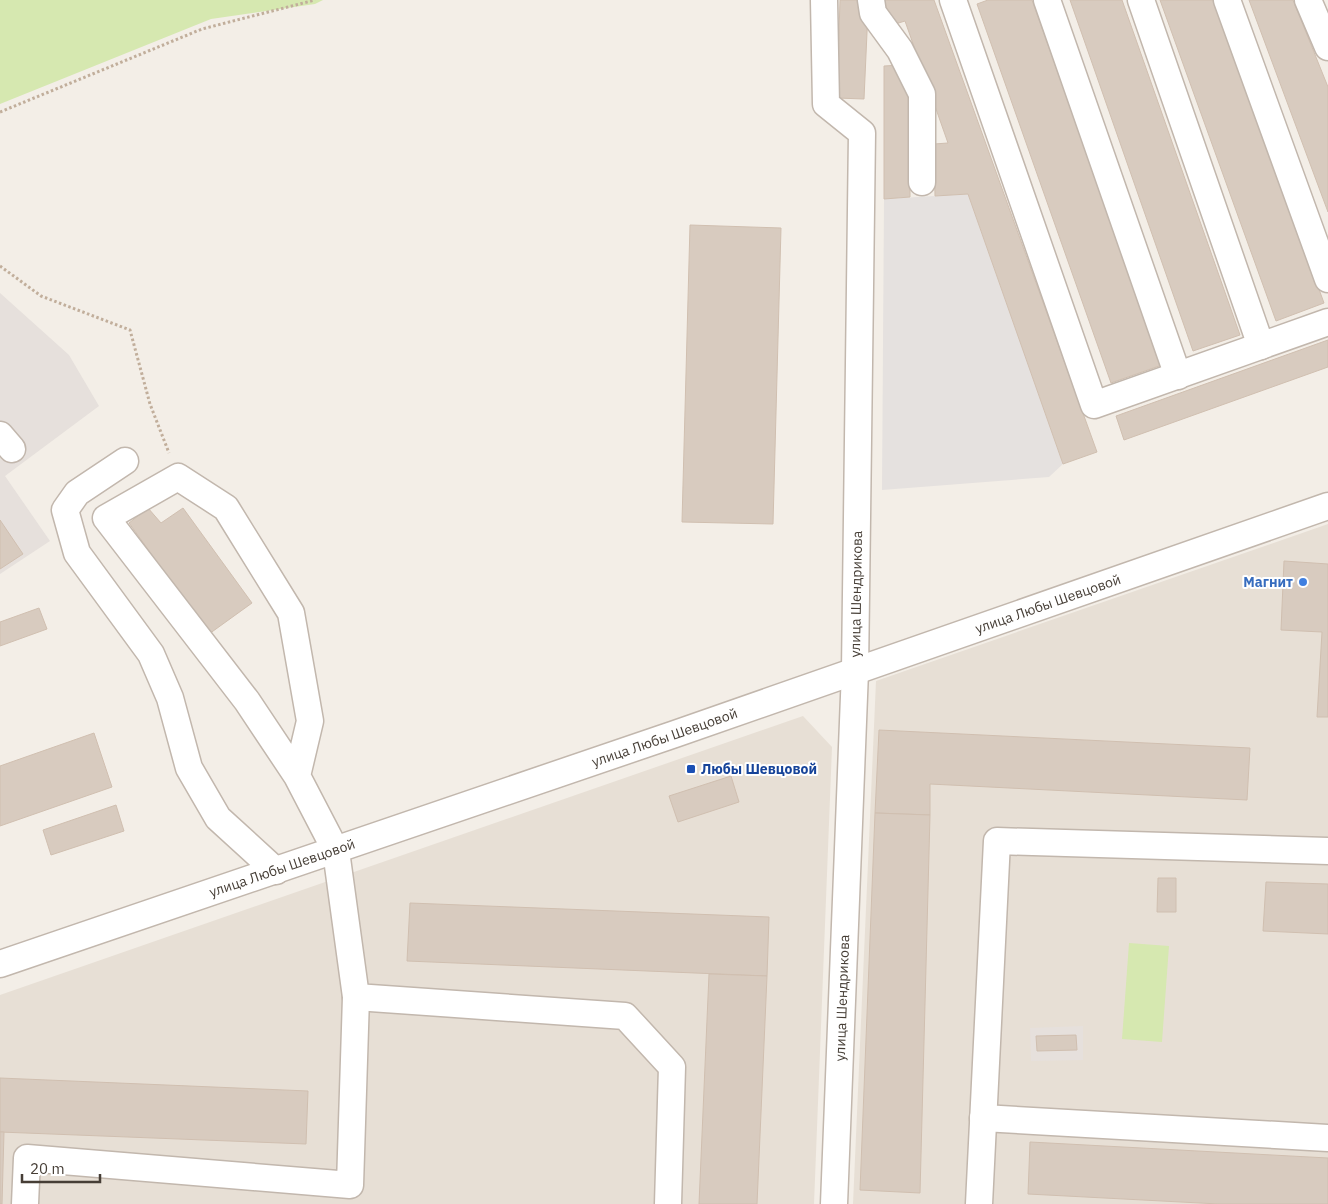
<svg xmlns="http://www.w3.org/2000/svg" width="1328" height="1204" viewBox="0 0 1328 1204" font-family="'IBM Plex Sans',sans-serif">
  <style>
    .residential { fill: #e7dfd5 }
    .industrial { fill: #e6e0dc }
    .green { fill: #d6e8b0 }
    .parking { fill: #e5e1df }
    .building { fill: #d8cbbf; stroke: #d0bfb0 }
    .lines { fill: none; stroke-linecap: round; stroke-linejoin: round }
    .minor-casing { stroke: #c2b7ad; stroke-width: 29 }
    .path { stroke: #c1ae9b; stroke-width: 3; stroke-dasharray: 2.5 2.5; stroke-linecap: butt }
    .minor { stroke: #fff; stroke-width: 26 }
    .shop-dot { fill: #3f7fe0; stroke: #fff; stroke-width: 2 }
    .transit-dot { fill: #1a4fb4; stroke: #fff; stroke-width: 2 }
    .labels { text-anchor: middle; stroke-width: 4; stroke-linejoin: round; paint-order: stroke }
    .shop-label { font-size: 14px; font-weight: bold; fill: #366cbe; stroke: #fff; text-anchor: end }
    .street-label { font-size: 14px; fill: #463e36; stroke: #fff }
    .transit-label { font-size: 14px; font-weight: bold; fill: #164399; stroke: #fff; text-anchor: start }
  </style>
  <rect width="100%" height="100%" fill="#f3eee7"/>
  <!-- residential -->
  <g class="residential">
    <path d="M1328,524v680h-475l23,-523z"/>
    <path d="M803,716l29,31 -18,457h-814v-209z"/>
  </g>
  <!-- industrial -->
  <g class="industrial">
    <path d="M0,293l69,62 30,51 -94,70 45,65 -50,33z"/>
    <path d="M1083,1026v34l-52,1 -1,-33z"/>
  </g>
  <!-- green -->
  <g class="green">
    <path d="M0,0h323l-8,4 -104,15 -211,85z"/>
    <path d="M1129,943l40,3 -7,96 -40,-3z"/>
  </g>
  <!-- parking -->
  <path class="parking" d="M968,194l95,270 -14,13 -167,13 2,-291z"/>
  <!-- building -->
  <g class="building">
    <path d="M840,0h26l2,10 -4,89 -27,-1z"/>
    <path d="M882,0h52l163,452 -34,12 -95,-270 -33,2 -1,-52 14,-1 -43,-122 -13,4z"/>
    <path d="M988,0h44l130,365 -51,18 -134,-379z"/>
    <path d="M1070,0h52l118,335 -47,16z"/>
    <path d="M1160,0h54l110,303 -48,18z"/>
    <path d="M1249,0h44l35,87v125z"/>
    <path d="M901,65l9,26v106l-26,2v-133z"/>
    <path d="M690,225l91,3 -8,296 -91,-2z"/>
    <path d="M1328,340v27l-204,73 -8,-24z"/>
    <path d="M148,508l13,15 22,-15 69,95 -43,31 -80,-111z"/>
    <path d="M0,520l23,34 -23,15z"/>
    <path d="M1284,561l44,3v153h-11l5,-85 -41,-2z"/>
    <path d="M39,608l8,21 -47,17v-24z"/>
    <path d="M879,730l371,18 -3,52 -317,-16v31l-55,-2z"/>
    <path d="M94,733l18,54 -112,39v-60z"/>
    <path d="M731,776l8,26 -61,20 -9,-26z"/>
    <path d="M116,805l8,26 -73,24 -8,-25z"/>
    <path d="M875,813l55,2 -10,378 -60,-3z"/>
    <path d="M1158,878h18v34h-19z"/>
    <path d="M1266,882l62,2v50l-65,-3z"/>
    <path d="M410,903l359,14 -2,59 -360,-15z"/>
    <path d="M709,974l58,2 -10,228h-58z"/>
    <path d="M1076,1035l1,15 -40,1 -1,-15z"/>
    <path d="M0,1078l308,13 -2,53 -306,-12z"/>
    <path d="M0,1132h4l-2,72h-2z"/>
    <path d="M1030,1142l298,16v46h-109l-191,-10z"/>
  </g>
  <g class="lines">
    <defs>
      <g id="minor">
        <path d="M824,0l2,104 36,29 -7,538 -21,533"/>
        <path d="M871,0l2,13 27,37 22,44v88"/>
        <path d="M953,0l141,405 234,-83"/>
        <path d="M1047,0l131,376"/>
        <path d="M1141,0l120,346"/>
        <path d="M1227,0l101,279"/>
        <path d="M1308,0l20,47"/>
        <path d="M0,435l12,14"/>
        <path d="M125,461l-48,32 -12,17 12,43 74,101 19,44 19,70 29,50 58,53"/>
        <path d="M297,776l13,-55 -19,-108 -65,-105 -48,-31 -72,41 141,183 50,75 39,75 20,146 269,19 47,51 -4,137"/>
        <path id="s1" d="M0,964l675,-230 653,-228"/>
        <path d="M983,1118l345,20"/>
        <path d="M25,1204l2,-46 323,27 6,-188"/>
        <path d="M979,1204l18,-363 331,10"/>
      </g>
    </defs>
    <!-- minor casing -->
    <use href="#minor" class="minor-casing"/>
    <!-- path -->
    <g class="path">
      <path d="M0,112l202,-83 113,-29"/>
      <path d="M0,266l41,30 89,34 20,74 19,49"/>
    </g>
    <!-- minor -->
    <use href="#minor" class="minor"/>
  </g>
  <!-- markers -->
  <circle class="shop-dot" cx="1303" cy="582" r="5"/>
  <rect class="transit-dot" x="686" y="764" width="10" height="10" rx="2.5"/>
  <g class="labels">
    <!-- shop labels -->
    <g class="shop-label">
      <text x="1293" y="587">Магнит</text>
    </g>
    <!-- street labels -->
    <g class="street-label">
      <text transform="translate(856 594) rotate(-89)" y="5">улица Шендрикова</text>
      <text dy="5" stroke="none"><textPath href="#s1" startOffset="1108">улица Любы Шевцовой</textPath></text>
      <text dy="5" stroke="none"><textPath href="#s1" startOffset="702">улица Любы Шевцовой</textPath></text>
      <text dy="5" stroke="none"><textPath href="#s1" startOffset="298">улица Любы Шевцовой</textPath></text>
      <text transform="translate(842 998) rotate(-88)" y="5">улица Шендрикова</text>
    </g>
    <!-- transit labels -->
    <g class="transit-label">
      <text x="701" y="774">Любы Шевцовой</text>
    </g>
  </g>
  <!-- scale -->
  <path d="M22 1174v8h78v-8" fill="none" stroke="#463e36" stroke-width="2.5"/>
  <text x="30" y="1174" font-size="15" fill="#463e36" stroke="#ffffff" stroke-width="4" paint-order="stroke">20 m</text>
</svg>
